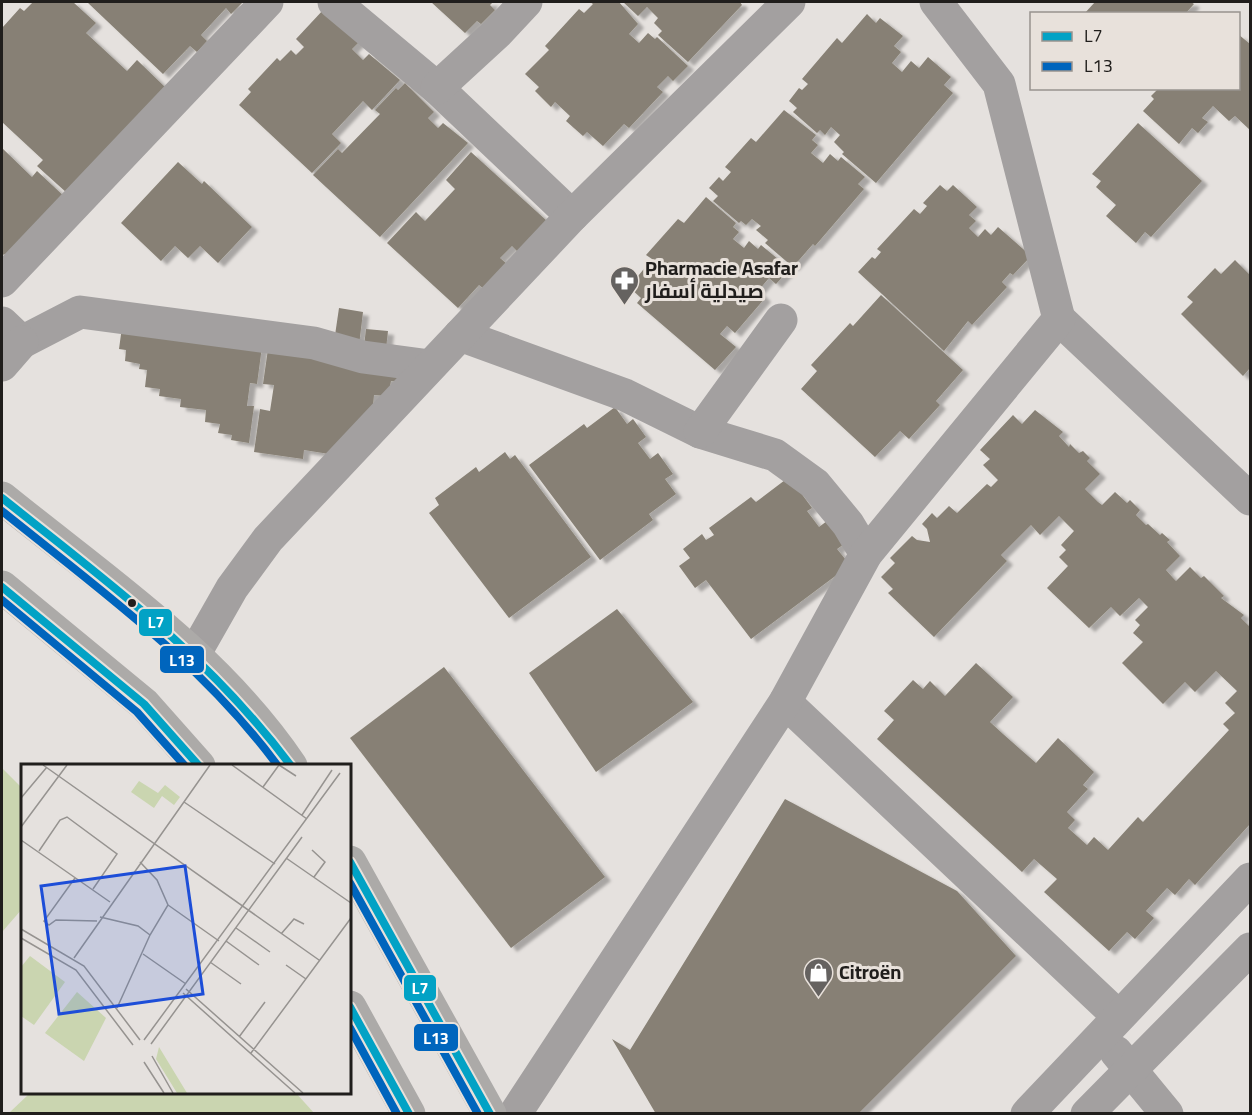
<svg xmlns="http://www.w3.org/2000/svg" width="1252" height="1115" viewBox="0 0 1252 1115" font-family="Georgia,Cairo,serif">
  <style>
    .green { fill: #cad5b0 }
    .building { fill: #878074; filter: url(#shadow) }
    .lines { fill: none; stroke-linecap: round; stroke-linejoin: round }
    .minor { stroke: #a3a0a0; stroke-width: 33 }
    .secondary { stroke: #acaaa8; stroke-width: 33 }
    .bus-1-casing { stroke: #e8e1db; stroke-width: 12 }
    .bus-2-casing { stroke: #e8e1db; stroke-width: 12 }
    .bus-1 { stroke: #02a2c5; stroke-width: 8 }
    .bus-2 { stroke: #0065bd; stroke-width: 8 }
    .bus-dot { fill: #201e1c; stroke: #e8e1db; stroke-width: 2 }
    .labels { text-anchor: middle; stroke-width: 6; stroke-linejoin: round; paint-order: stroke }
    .poi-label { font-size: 20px; font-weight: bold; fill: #201e1c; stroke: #e8e1db; text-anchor: start }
    .inset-road { fill: none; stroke: #969390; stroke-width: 1.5 }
    .view { fill: #1d4ed8; fill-opacity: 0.15; stroke: #1d4ed8; stroke-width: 3 }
    .inset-edge { fill: none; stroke: #201e1c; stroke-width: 3 }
    .line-badge { stroke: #e8e1db; stroke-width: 2 }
    .badge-label { font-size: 16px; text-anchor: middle; font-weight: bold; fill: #fff }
  </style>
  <defs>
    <filter id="shadow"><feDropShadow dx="6" dy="4" stdDeviation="1.5" flood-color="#0004"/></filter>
  </defs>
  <rect width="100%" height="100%" fill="#e5e1de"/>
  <!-- green -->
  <g class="green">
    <path d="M2,768l20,20v121l-20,23z"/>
    <path d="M30,1093h266l18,20h-305z"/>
  </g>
  <!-- building -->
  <g class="building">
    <path d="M33,2h40l23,21 -10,10 41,38 10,-11 28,27 -98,106 -30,-27 6,-6 -41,-38v-94l18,-20 4,3z"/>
    <path d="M87,2h156l-12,12 -5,-6 -25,27 6,6 -10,11 -7,-6 -27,28z"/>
    <path d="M431,2h62l-3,3 5,5 -14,14 -4,-3 -12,12z"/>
    <path d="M590,2h29l19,22 -9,10 10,9 9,-10 7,6 2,-2 31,29 -15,15 -5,-5 -11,11 6,5 -34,36 -5,-4 -21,22 -16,-14 -4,4 -17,-15 4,-5 -15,-14 -4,5 -16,-16 4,-4 -14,-13 24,-24 -4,-4 34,-37 5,4 9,-9z"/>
    <path d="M623,2h117l2,3 -54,57 -30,-27 4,-4 -8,-8 4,-5 -11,-11 -9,9z"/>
    <path d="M1095,2h96l3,2 -9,10h-101z"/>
    <path d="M324,9l35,33 -7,7 11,11 6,-6 31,26 -28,30 -9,-9 -31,33 9,9 -29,30 -73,-68 12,-13 -3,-3 29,-31 3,3 11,-11 5,5 8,-8 -8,-8z"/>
    <path d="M867,14l9,9 4,-5 23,18 -9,10 7,6 -9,11 10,9 9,-11 8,7 9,-11 23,20 -7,8 9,8 -77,90 -34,-29 2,-2 -10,-10 6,-7 -9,-8 -6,8 -5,-5 -3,3 -24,-21 4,-4 -8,-7 10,-13 3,2 6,-6 -6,-5 35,-41 5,5z"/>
    <path d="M1238,34l12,10v86l-15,-14 -6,5 -16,-15 -11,12 6,4 -10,11 -6,-5 -13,16 -36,-33 11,-12 -3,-3 8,-8h79z"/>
    <path d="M405,83l29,29 -6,6 10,10 5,-5 25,20 -88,94 -67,-62 25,-26 4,4 38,-39 -5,-4 21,-22 2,2z"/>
    <path d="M784,110l32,25 -4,5 6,5 -7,8 12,10 7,-9 8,7 3,-4 24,20 -7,7 6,5 -49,57 -2,-2 -20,23 -28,-24 3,-3 -12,-10 5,-4 -9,-7 -6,6 -5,-4 -2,2 -26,-22 5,-5 -9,-8 10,-11 4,4 8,-9 -6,-5 26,-29 5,4z"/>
    <path d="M1138,123l64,58 -51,56 -6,-5 -9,11 -30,-27 10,-11 -20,-18 5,-6 -9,-7z"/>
    <path d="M2,148l30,29 5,-6 30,28 -56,61 -7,-6 -2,3z"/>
    <path d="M471,152l76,69 -29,31 -6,-6 -12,12 7,6 -23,25 -5,-4 -21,23 -71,-65 29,-31 9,9 30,-32 -9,-9z"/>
    <path d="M178,162l24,22 2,-3 48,46 -34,36 -18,-17 -12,12 -13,-12 -14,15 -40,-38z"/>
    <path d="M940,185l7,6 6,-6 24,22 -8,8 7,6 -7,7 9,9 7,-8 6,6 7,-8 33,29 -18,19 -3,-2 -8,9 5,5 -35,38 -4,-4 -24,30 -86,-79 14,-15 3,2 6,-7 -4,-3 37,-40 6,5 7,-8 -4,-3z"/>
    <path d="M706,197l30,26 -3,4 6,5 -6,7 11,9 5,-7 9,8 3,-4 29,24 -14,15 -7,-6 -11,13 7,7 -30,35 -8,-7 -7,8 16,13 -21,23 -78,-67 4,-5 -12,-11 23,-28 -6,-4 32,-36 6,4z"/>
    <path d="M1235,260l15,15v93l-7,8 -62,-62 12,-12 -6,-5 28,-29 6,6z"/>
    <path d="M881,295l82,75 -27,31 4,4 -31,34 -9,-8 -25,26 -74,-68 16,-18 -6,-6 39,-42 3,3z"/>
    <path d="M339,308l24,4 -4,33 -25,-3z"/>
    <path d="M122,327l141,12 -6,45 -7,-1 -3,23h7l-5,37 -18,-3 1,-5 -14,-2 2,-9 -15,-2 1,-12 -26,-3 1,-8 -22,-3 1,-7 -15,-2 2,-17 -8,-1 1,-5 -15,-3 1,-11 -7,-1z"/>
    <path d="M366,329l22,2 -3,27 -22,-3z"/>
    <path d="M269,342l134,21 -2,19 -10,-1 -3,15 -14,-1 -2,20 -24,42 -44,-7 -1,9 -49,-7 6,-43 10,2 4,-26 -11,-1z"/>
    <path d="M615,407l12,17 6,-5 13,18 -8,6 12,16 8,-6 15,21 -8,5 11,15 -27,20 4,6 -53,40 -71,-95 55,-41 3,4z"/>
    <path d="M1035,410l28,22 -4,4 10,11 1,-3 9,9 4,-2 7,7 -3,3 13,13 -15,15 13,13 4,3 13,-13 12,11 3,-3 10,10 -4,5 10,10 2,-1 12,11 2,-2 8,7 -3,2 13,14 -14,14 7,8 3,3 14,-14 11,11 3,-2 20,20 -3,2 23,17 -3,3 9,9v197l-55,61 -6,-6 -14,16 -8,-7 -21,23 8,7 -19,21 -8,-7 -18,19 -65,-59 13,-13 -23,-20 -12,13 -145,-133 17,-19 -10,-9 29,-31 10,9 7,-8 15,15 31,-33 37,34 -23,25 13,12 33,29 22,-25 36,34 -11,13 5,4 -21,23 8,8 -7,8 19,17 7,-8 14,13 30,-33 5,5 86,-92 -6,-6 12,-11 -10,-10 12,-12 -21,-20 -21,21 -10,-10 -22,22 -41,-41 21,-21 -10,-9 7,-8 -5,-5 13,-13 -9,-9 -19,18 -9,-9 -22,21 -42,-40 21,-22 -9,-9 7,-7 -5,-5 13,-14 -15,-15 -19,19 -9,-10 -30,30 6,6 -73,76 -46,-44 5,-4 -12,-12 14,-14 -5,-5 22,-22 5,4 13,2 -3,-13 -5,-5 10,-11 5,5 12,-12 8,7 30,-29 4,3 7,-7 -15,-15 7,-6 -10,-9 33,-35 9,9z"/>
    <path d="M505,452l5,7 5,-4 76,102 -82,61 -80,-105 10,-8 -4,-7 41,-31 3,5z"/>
    <path d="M789,477l23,31 -5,3 12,16 8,-6 17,23 -7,5 13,16 -99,74 -45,-59 -11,8 -16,-22 11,-8 -7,-9 19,-15 4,6 8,-5 -5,-7 42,-31 5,5z"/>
    <path d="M617,609l76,93 -97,70 -67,-99z"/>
    <path d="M444,667l161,210 -94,71 -161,-210z"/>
    <path d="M785,799l172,92 59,65 -158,158h-202l-44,-75 18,11z"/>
  </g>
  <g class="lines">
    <!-- minor -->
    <g class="minor">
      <path d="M334,2l103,86 135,128"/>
      <path d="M437,88l61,-56 28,-30"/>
      <path d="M2,281l265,-279"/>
      <path d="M1059,319l191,180"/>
      <path d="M2,323l20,19 58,-30 234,31 49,14 67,9"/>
      <path d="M460,335l165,60 75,37 75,23 40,29 33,40 18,30"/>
      <path d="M2,365l20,-23"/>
      <path d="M700,432l81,-112"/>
      <path d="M195,653l37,-65 36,-49 304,-323 217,-214"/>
      <path d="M785,702l333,314"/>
      <path d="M1116,1052l51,62"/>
      <path d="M515,1114l270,-412 81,-148 193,-235 -60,-235 -63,-82"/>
      <path d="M1027,1114l223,-235"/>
      <path d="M1087,1114l163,-165"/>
    </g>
    <!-- secondary -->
    <g class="secondary">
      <path d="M2,498c101,82 215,158 289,268"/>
      <path d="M2,587l142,117 55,62"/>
      <path d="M350,862l140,252"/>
      <path d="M350,1007l59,107"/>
    </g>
    <defs>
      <g id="bus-1">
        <path d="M2,498c106,84 207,158 289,268"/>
        <path d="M2,587l142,117 55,62"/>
        <path d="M350,862l140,252"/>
        <path d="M350,1007l59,107"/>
      </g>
      <g id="bus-2">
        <path d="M2,511c98,79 200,152 276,255"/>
        <path d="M2,600l135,112 48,54"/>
        <path d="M350,883l128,231"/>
        <path d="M350,1028l47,86"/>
      </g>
    </defs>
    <!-- bus-1 casing -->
    <use href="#bus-1" class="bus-1-casing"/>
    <!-- bus-2 casing -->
    <use href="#bus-2" class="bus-2-casing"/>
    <!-- bus-1 -->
    <use href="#bus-1" class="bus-1"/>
    <!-- bus-2 -->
    <use href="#bus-2" class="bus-2"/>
  </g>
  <!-- icons -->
  <defs>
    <symbol id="pharmacy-pin" viewBox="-11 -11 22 30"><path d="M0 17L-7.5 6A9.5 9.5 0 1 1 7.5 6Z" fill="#656260" stroke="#e8e1db"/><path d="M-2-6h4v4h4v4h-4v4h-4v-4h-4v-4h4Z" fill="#fff"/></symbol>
    <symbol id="shop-pin" viewBox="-11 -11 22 30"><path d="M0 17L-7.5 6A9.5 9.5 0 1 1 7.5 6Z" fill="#656260" stroke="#e8e1db"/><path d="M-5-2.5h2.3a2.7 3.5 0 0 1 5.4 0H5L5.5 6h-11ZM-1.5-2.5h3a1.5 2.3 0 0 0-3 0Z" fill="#fff"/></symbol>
  </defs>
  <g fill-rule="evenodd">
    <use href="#pharmacy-pin" x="608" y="264" width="33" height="45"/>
    <use href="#shop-pin" x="802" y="956" width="33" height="45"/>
  </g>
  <!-- markers -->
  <circle class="bus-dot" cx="132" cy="603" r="5"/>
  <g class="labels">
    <!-- poi labels -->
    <g class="poi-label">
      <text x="645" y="275">Pharmacie Asafar<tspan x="645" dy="23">صيدلية أسفار</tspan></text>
      <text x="839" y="979">Citroën</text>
    </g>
  </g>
  <!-- overview -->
  <g transform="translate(21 764)">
    <rect width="330" height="330" fill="#e5e1de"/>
    <path d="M118,17l19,12 7,-8 15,12 -6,8 -12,-9 -8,12 -23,-16zM9,192l35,26 -31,43 -13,-9v-49zM56,228l29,26 -22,43 -39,-28zM138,283l28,46h-10l-21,-34z" fill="#cad5b0"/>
    <path class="inset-road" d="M22,1l276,195M211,1l75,54M258,1l17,11M242,23l16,-22M0,34l26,-31M163,38l91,62M281,51l30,-45M0,63l46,-62M0,76l89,62M291,86l13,12 -11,15M18,87l21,-31 7,-3 50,37 -24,35M265,94l65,45M54,114l-31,43 5,4 7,-5 41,1M147,141l51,36M79,153l38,9 12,9M215,164l34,24M0,165l63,37 56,74M260,170l13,-15 10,5M0,174l55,32 57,75M205,177l33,24M122,190l43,30M53,194l136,-193M189,198l31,22M265,201l20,14M165,225l117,104M162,229l112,100M96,244l33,-73 18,-30 -11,-25 -17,-18M218,273l26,-35M123,276l196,-267M130,280l151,-207M230,289l100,-135M131,292l21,37M123,298l20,31"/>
    <path class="view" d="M164,102l18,128 -144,20 -18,-128z"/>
    <rect width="330" height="330" class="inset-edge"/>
  </g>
  <g class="line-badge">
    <rect x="138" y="608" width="35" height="29" rx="6" fill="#02a2c5"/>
    <rect x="159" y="645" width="46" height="29" rx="6" fill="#0065bd"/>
    <rect x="403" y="974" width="34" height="28" rx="6" fill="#02a2c5"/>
    <rect x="413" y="1023" width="46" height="29" rx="6" fill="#0065bd"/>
  </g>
  <g class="badge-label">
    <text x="156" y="628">L7</text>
    <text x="182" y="666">L13</text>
    <text x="420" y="994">L7</text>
    <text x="436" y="1044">L13</text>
  </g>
  <!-- border -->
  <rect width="1252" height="1115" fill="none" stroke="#201e1c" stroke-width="6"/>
  <!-- legend -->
  <rect x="1030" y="12" width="210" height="78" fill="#e8e1db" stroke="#98938f" stroke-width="1.5"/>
  <rect x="1042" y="32" width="30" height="9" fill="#02a2c5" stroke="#98938f" stroke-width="1.5"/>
  <text x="1084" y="42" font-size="18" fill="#201e1c">L7</text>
  <rect x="1042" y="62" width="30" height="9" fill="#0065bd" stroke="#98938f" stroke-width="1.5"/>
  <text x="1084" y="72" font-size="18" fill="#201e1c">L13</text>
</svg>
